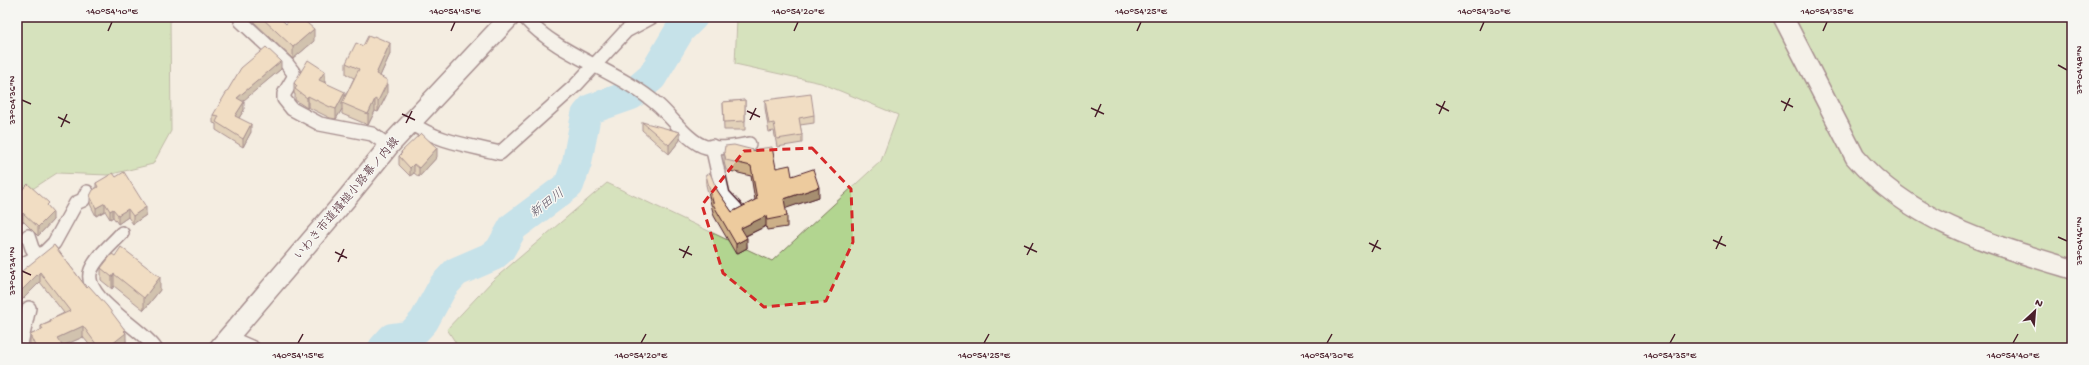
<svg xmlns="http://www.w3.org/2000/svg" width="2089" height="365" viewBox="0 0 2089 365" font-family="'Gochi Hand','Klee One',sans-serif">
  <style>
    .green { fill: #b2d590; stroke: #7e7a5e }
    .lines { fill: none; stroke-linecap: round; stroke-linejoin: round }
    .river { stroke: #8fd4f1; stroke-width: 30 }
    .street-casing { stroke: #4a1f2b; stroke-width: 16 }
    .secondary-casing { stroke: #4a1f2b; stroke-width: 22 }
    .street { stroke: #f6f6f2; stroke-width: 13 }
    .secondary { stroke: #f6f6f2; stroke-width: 19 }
    .wall { fill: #ccaf88; stroke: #4a1f2b }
    .shaded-wall { fill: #a68e6f; stroke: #4a1f2b }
    .building { fill: #edcb9e; stroke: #4a1f2b }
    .marked { fill: none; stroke: #d62828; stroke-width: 3; stroke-dasharray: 8 5; stroke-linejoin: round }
    .ticks { fill: none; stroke: #4a1f2b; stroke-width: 1.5 }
    .labels { text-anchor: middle; stroke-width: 3; stroke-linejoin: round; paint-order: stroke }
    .street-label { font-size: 12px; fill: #4a1f2b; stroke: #f6f6f2 }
    .water-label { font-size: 13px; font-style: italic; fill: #5f5566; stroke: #f6f6f2 }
    .neatline { fill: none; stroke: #4a1f2b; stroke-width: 1.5 }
    .ticks-label { font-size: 10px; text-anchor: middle; fill: #4a1f2b }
  </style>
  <rect width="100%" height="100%" fill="#f4ede1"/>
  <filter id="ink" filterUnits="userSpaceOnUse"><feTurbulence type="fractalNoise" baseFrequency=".025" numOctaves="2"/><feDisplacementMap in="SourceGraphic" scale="8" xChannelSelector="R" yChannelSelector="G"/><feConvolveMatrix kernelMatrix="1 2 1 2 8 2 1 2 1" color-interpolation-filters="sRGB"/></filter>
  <g filter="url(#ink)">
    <!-- green -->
    <g class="green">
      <path d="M17,17h153l1,114 -18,33 -45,11 -51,-2 -40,26z"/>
      <path d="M738,17h1334v331h-1613l-12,-19 46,-49 114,-97 165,78 109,-100 17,-46 -77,-32 -86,-19 2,-45z"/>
    </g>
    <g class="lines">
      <!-- river -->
      <path class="river" d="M383,348l9,-10 14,-2 7,-3 11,-12 19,-35 13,-14 37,-16 7,-6 13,-23 56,-42 8,-23 9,-47 5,-6 40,-14 21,-18 28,-47 13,-13"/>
      <defs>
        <g id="street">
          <path d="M240,17l1,4 46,43 6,8 1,5 -10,17v5l8,10 28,15 52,10 17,12"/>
          <path d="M524,17c37,41 93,52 134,88 14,12 31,38 48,42 14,2 29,0 43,-3"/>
          <path d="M411,123c27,19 57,22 89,30l76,-68 50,-54 26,-14"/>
          <path d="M712,146l11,49 13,14"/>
          <path d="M122,233c-10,11 -25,23 -31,37 -11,27 51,58 64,78"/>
          <path d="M28,236l4,12 5,8"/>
          <path d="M17,268l28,-16 9,-9 22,-40 7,-3 4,-8"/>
          <path d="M228,337l25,11"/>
          <path d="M20,348l9,-40"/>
        </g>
        <g id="secondary">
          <path d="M1783,17l72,140c55,65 138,88 217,112"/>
          <path d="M219,348l128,-150 42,-52 121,-129"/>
        </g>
      </defs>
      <!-- street casing -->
      <use href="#street" class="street-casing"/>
      <!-- secondary casing -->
      <use href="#secondary" class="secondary-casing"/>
      <!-- street -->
      <use href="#street" class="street"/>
      <!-- secondary -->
      <use href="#secondary" class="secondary"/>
    </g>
    <!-- wall -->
    <g class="wall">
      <path d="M254,17h25l7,7 28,17 -21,18 -39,-37z"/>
      <path d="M343,17h7l-3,4z"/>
      <path d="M363,46l27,8 -10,22 7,18 -9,18 -3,-1 -7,14 -26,-11v-5l-6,10 -6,-1 -22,-11 -1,1 -12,-8v-6h-1v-11l31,-2 -1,1 21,15 9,-19 -8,-4v-11z"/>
      <path d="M281,69l-39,32 2,9 -5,8 12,14 -8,15 -27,-17v-6l-3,-1v-8z"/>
      <path d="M745,100v30h-21l-1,-28z"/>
      <path d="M765,100l49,15v8l-14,2 2,10v8l-25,4 -3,-16 -5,1 -4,-24z"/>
      <path d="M642,122l38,18 -11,14 -27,-24z"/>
      <path d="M401,152l36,5 -18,20 -5,-4 -4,3 -11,-11v-9l2,-1z"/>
      <path d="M724,152l52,16 16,8 27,21 -34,11 2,8v11l-20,3 -1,-4 -20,10 1,12 -11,6 -22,-38 -8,-31v-10l26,37 23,-12 -4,-24 -25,-6 -2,-8z"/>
      <path d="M116,177l30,38 -13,9 -5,-7 -10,7 -5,-7 -3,2 -5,-8 -9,5 -6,-12v-8l6,-7v-6z"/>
      <path d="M17,195l32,13 4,12 -15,16 -15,-15 -6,7z"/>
      <path d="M54,245l33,43 38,44 1,11 -6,5h-28l-9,-11 -21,9 2,2h-32l-2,-3v-10l11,-5v-4l9,-4v-2l14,-7 -24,-31 -23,23z"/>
      <path d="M101,268l59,22 -16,20 -30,-24 -2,3 -11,-9z"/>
    </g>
    <!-- shaded-wall -->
    <g class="shaded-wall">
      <path d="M347,17h3l-3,4z"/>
      <path d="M314,29v12l-21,18v-12z"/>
      <path d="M390,43v11l-14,31v-11z"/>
      <path d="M281,61v8l-44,37v-8z"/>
      <path d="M325,71v10l-6,9v-10z"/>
      <path d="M387,83v11l-9,18v-11z"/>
      <path d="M345,92v11h-3v6l-6,10v-10z"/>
      <path d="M308,96v11l-1,1v-10z"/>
      <path d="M375,99v12l-7,14v-11z"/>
      <path d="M244,102v8l-9,14v-8z"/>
      <path d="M251,124v8l-8,15v-8z"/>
      <path d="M680,132v8l-11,14v-9z"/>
      <path d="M437,148v9l-18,20v-9z"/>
      <path d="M414,164v9l-4,3v-8z"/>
      <path d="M819,187v10l-35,12v-10z"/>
      <path d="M105,203v8l-9,5v-8z"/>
      <path d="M146,207v8l-13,9v-8z"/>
      <path d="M113,209v8l-3,2v-8z"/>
      <path d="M128,209v8l-10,7v-9z"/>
      <path d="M53,212v8l-15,16v-9z"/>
      <path d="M23,213v8l-6,7v-9z"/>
      <path d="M766,216v10l-25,12v-10z"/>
      <path d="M747,238v10l-11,6v-10z"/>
      <path d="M40,272v10l-23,23v-10z"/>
      <path d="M114,274v12l-2,3v-12z"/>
      <path d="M160,277v13l-16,20v-12z"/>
      <path d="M83,326v11l-25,11 -1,-10z"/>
      <path d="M125,330v4l1,-1v10l-6,5h-13z"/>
    </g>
    <!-- building -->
    <g class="building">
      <path d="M261,17h18l7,7 6,-7h8l14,12 -21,18z"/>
      <path d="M368,36l5,2 1,-2 16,7 -14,31 11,6v3l-9,18 -3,-2 -7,15 -26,-11 17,-34 -13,-6 10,-20 7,3z"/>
      <path d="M266,47l15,14 -44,37 7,4 -9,14 16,8 -8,15 -27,-17 3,-6 -6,-1 28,-47z"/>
      <path d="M308,60l17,11 -6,9 26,12 -9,17 -6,-2 -22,-11 -1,2 -12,-9 2,-3 -3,-3z"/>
      <path d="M811,94l3,21 -15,3 3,17 -25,4 -3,-16 -5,1 -4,-24z"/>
      <path d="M745,100v21l-21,1 -1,-20z"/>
      <path d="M642,122l38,10 -11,13z"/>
      <path d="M421,133l16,15 -18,20 -5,-4 -4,4 -11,-12 3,-3 -1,-1z"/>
      <path d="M734,145l23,6v-2l15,-2 4,21 14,-3 2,11 21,-7 6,18 -35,12 3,17 -20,4 -1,-4 -25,12 6,10 -11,6 -22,-38 -8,-31 4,-2 7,17 15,22 25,-13 -6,-33 -25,-6 -2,-8 1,-6z"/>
      <path d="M124,172l22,35 -13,9 -5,-7 -10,6 -5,-6 -3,2 -5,-8 -9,5 -6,-12 3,-6 5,-3 -2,-4 17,-10 3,4z"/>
      <path d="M28,184l21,19 -2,2 6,7 -15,15 -15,-14 -6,6v-24z"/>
      <path d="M54,245l33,43 2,-2 18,20 18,24 -1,1 2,2 -19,15h-8l-16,-22 -26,12 7,10h-20l-1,-1 -7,1 -6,-13 13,-6 -2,-3 10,-4 -1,-2 20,-9 -30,-39 -23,23v-20z"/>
      <path d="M121,247l39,30 -16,21 -30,-24 -2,3 -11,-9 11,-14 3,2z"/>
    </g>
  </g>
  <!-- marked area -->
  <path d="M0 0H2089V365H0ZM812,148l39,41 2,53 -27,59 -62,6 -41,-34 -21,-68 42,-54z" fill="#f4ede1" fill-opacity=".55" fill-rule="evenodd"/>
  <path class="marked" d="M812,148l39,41 2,53 -27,59 -62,6 -41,-34 -21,-68 42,-54z"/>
  <!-- ticks -->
  <path class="ticks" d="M108,31l4,-9M451,31l4,-9M794,31l4,-9M1137,31l4,-9M1480,31l4,-9M1823,31l4,-9M2058,65l9,5M22,100l9,4M1781,101l12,6M1436,104l13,7M1091,108l13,6M747,111l13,6M1784,111l6,-13M402,114l13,6M1439,114l6,-13M58,117l12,6M1095,117l6,-13M750,120l6,-12M406,123l6,-12M61,127l6,-13M2058,237l9,4M1713,240l13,6M1369,243l12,6M1024,246l13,6M679,249l13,6M1716,249l6,-13M335,252l12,6M1372,252l6,-12M1027,255l6,-12M683,258l6,-12M338,262l6,-13M22,271l9,4M298,343l5,-9M641,343l5,-9M984,343l5,-9M1327,343l5,-9M1670,343l5,-9M2013,343l5,-9"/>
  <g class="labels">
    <!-- street labels -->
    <g class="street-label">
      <text transform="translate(346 198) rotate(-50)" y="4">いわき市道搔槌小路幕ノ内線</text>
    </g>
    <!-- water labels -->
    <g class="water-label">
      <text transform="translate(546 202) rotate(-37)" y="5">新田川</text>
    </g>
  </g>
  <!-- margin -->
  <rect width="2089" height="365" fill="none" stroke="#f6f6f2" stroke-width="44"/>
  <!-- north arrow -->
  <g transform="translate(2035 311) rotate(26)" stroke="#f6f6f2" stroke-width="3" paint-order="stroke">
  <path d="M0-3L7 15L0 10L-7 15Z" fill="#4a1f2b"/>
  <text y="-6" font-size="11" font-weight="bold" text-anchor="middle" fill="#4a1f2b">N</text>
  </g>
  <rect x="22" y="22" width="2045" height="321" class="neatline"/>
  <g class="ticks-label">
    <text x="112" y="14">140°54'10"E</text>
    <text x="455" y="14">140°54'15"E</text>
    <text x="798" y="14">140°54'20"E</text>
    <text x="1141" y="14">140°54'25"E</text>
    <text x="1484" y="14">140°54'30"E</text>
    <text x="1827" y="14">140°54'35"E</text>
    <text transform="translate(2078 70) rotate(-90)" y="4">37°04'48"N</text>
    <text transform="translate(11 100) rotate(-90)" y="4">37°04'36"N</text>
    <text transform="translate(2078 241) rotate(-90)" y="4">37°04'46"N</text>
    <text transform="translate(11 271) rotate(-90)" y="4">37°04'34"N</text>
    <text x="298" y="358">140°54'15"E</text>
    <text x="641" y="358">140°54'20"E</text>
    <text x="984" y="358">140°54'25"E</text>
    <text x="1327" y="358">140°54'30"E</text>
    <text x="1670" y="358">140°54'35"E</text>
    <text x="2013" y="358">140°54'40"E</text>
  </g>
</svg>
